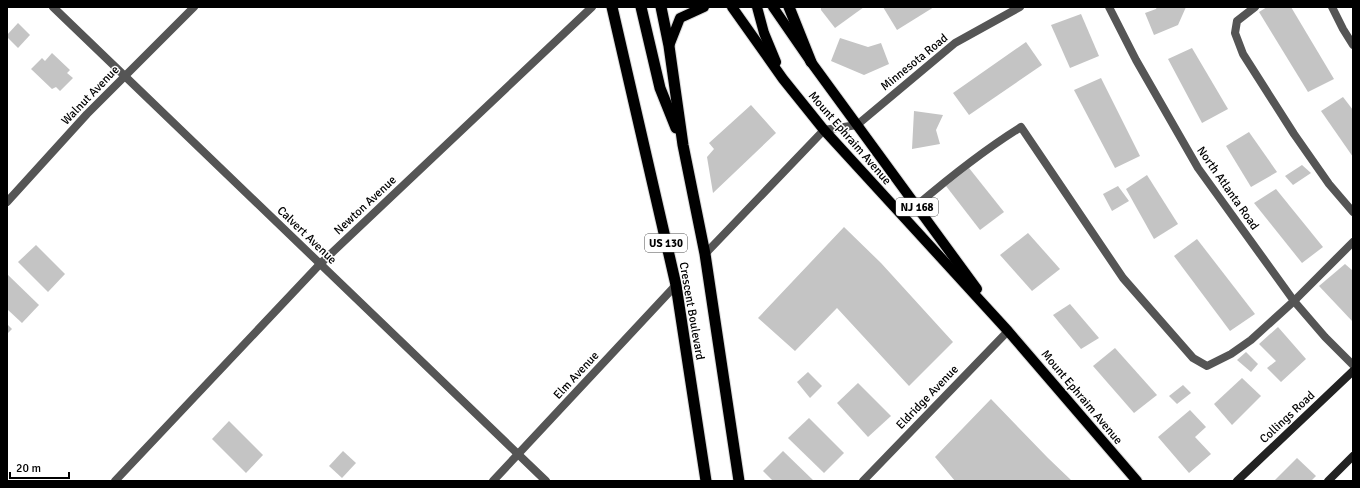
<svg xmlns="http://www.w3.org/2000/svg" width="1360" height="488" viewBox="0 0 1360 488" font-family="Signika,sans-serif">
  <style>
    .building { fill: #c4c4c4 }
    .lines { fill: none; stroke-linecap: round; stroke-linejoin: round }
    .primary-casing { stroke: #dbdbdb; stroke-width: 12 }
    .trunk-casing { stroke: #dbdbdb; stroke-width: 13 }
    .service { stroke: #555; stroke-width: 8 }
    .minor { stroke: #555; stroke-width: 8 }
    .secondary { stroke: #222; stroke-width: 8 }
    .primary { stroke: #000; stroke-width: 10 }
    .trunk { stroke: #000; stroke-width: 11 }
    .labels { text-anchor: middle; stroke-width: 3; stroke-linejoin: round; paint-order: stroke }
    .shield { fill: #fff; stroke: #4c4c4c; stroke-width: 1 }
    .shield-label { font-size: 11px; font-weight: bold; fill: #000 }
    .street-label { font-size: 12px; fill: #000; stroke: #fff }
  </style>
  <rect width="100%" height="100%" fill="#fff"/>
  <!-- building -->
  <g class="building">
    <path d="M821,7h43l-29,21 -14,-18z"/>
    <path d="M883,7h51l-37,23z"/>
    <path d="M1157,7h29l-8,18 -24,10 -9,-22 11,-4z"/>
    <path d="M1267,7h24l43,72 -26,13 -49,-80z"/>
    <path d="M1081,14l18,42 -29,12 -19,-43z"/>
    <path d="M18,23l12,12 -12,13 -11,-11v-2z"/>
    <path d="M840,38l28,9 13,-4 8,21 -25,11 -33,-14z"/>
    <path d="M1026,42l16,23 -73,50 -16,-22z"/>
    <path d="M1192,48l36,61 -26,14 -34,-64z"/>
    <path d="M52,53l18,17 -3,3 6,5 -13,13 -4,-4 -4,2 -21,-20 11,-11 3,3z"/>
    <path d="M1101,78l39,78 -25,12 -41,-78z"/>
    <path d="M1343,97l10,13v47l-32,-46z"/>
    <path d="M751,105l25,28 -63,60 -6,-36 7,-8 -5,-6z"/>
    <path d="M914,111l29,4 -7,15 4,14 -28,5z"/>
    <path d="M1249,132l28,40 -26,15 -25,-41z"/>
    <path d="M1302,165l9,8 -18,12 -8,-9z"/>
    <path d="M969,168l35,44 -24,18 -34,-44z"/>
    <path d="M1147,175l31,49 -24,15 -28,-50z"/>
    <path d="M1118,186l11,15 -17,10 -9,-17z"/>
    <path d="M1276,189l47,58 -21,16 -48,-60z"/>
    <path d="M844,227l37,36 72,79 -44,44 -72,-78 -42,43 -37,-33z"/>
    <path d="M1028,233l32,36 -28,22 -32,-36z"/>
    <path d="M1197,239l58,75 -25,17 -56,-75z"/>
    <path d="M36,245l29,29 -17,18 -30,-30z"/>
    <path d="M1345,264l8,7v51l-34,-36z"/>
    <path d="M7,274l32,31 -17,18 -15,-14z"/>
    <path d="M1070,304l29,34 -18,11 -28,-34z"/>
    <path d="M7,324l5,5 -5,5z"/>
    <path d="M1278,327l28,32 -25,23 -14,-14 9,-7 -17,-17z"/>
    <path d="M1115,348l42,47 -23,18 -41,-47z"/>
    <path d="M1246,352l12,12 -7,8 -14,-12z"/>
    <path d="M808,372l14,14 -12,12 -13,-16z"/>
    <path d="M1242,378l19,18 -29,29 -18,-21z"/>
    <path d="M858,383l33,33 -23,21 -31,-34z"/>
    <path d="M1183,385l8,8 -14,11 -8,-8z"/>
    <path d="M991,399l57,59 24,23h-117l-20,-24z"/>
    <path d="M1190,410l16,17 -11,10 16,17 -22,19 -31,-36z"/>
    <path d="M809,418l35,35 -20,20 -36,-35z"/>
    <path d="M229,421l34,34 -17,18 -34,-34z"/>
    <path d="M343,451l13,12 -14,15 -13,-12z"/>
    <path d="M783,451l31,30h-41l-10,-10z"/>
    <path d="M1297,458l19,18 -5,5h-37z"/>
  </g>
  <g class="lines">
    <defs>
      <g id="primary">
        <path d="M732,7l51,72 41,51 184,201 129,150"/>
        <path d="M757,7l7,26 12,29"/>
        <path d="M773,7l38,55 166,227"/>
        <path d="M669,46l11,-28 24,-11"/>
      </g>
      <g id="trunk">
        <path d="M612,7l64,278 30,196"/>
        <path d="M641,7l19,81 16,40"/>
        <path d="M661,7l8,39 14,99 22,109 34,227"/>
        <path d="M789,7l22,55"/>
      </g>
    </defs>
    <!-- primary casing -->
    <use href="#primary" class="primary-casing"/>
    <!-- trunk casing -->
    <use href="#trunk" class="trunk-casing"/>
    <!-- service -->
    <g class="service">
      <path d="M1255,7l-18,14 -2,12 8,21 51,80 35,50 24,28"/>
      <path d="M916,206c34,-29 68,-56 105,-79l102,151 70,80 14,8 24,-12 20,-14 43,-39 59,-59"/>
      <path d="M705,254l119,-124"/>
    </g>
    <!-- minor -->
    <g class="minor">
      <path d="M53,7l493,474"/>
      <path d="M1109,7l27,53 62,108 96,133 31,36 28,28"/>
      <path d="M1332,7l11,22 10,16"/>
      <path d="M824,130l33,-5 98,-82 65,-36"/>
      <path d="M7,202l80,-88 107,-107"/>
      <path d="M115,481l205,-217 272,-257"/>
      <path d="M493,481l183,-196"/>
      <path d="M863,481l145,-150"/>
    </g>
    <!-- secondary -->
    <g class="secondary">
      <path d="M1237,481l116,-110"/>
      <path d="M1328,481l25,-25"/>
    </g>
    <!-- primary -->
    <use href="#primary" class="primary"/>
    <!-- trunk -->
    <use href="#trunk" class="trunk"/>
  </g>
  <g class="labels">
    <!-- shield labels -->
    <g class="shield">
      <rect x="896" y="198" width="42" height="18" rx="3"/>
      <rect x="645" y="234" width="42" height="18" rx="3"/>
    </g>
    <g class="shield-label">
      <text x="917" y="211">NJ 168</text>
      <text x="666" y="247">US 130</text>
    </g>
    <!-- street labels -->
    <g class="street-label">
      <text transform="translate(914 62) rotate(-39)" y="4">Minnesota Road</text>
      <text transform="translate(90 95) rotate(-46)" y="4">Walnut Avenue</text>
      <text transform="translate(850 138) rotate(49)" y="4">Mount Ephraim Avenue</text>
      <text transform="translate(1228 188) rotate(55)" y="4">North Atlanta Road</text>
      <text transform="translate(365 205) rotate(-43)" y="4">Newton Avenue</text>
      <text transform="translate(307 235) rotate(44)" y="4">Calvert Avenue</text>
      <text transform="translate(692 311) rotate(80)" y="4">Crescent Boulevard</text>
      <text transform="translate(576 375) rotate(-47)" y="4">Elm Avenue</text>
      <text transform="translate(927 397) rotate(-46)" y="4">Eldridge Avenue</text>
      <text transform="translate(1082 397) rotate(50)" y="4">Mount Ephraim Avenue</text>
      <text transform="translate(1287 417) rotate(-43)" y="4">Collings Road</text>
    </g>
  </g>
  <!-- border -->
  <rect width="1360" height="488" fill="none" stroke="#000000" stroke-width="16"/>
  <!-- scale -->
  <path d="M10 472v6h59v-6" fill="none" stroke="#000000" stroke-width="2"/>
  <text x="16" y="472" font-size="12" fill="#000000" stroke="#ffffff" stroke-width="3" paint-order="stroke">20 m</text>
</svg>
